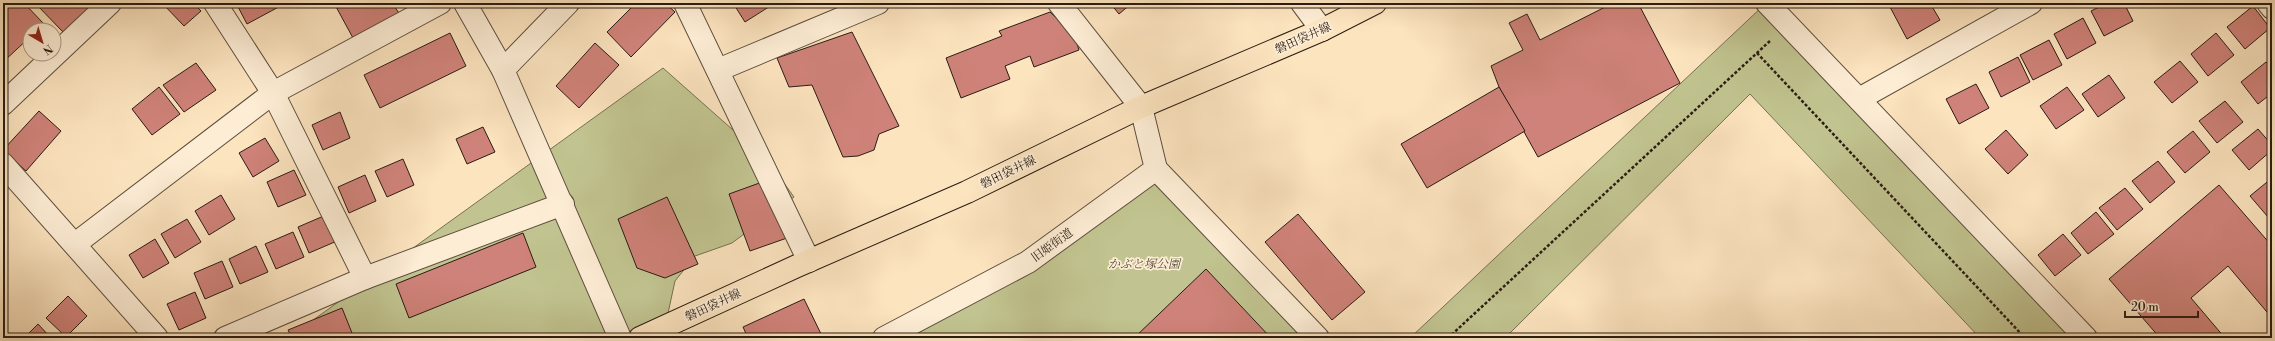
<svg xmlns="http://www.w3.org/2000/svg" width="2275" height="341" viewBox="0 0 2275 341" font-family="'Libre Bodoni','Noto Serif JP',serif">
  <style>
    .green { fill: #c1c490; stroke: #767052 }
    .building { fill: #cf8279; stroke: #2a1c13 }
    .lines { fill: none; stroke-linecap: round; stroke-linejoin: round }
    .minor-casing { stroke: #5e4e3e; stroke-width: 24 }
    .major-casing { stroke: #2a1c13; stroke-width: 24 }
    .path { stroke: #2a1c13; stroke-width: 2.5; stroke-dasharray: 3 2; stroke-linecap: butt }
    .minor { stroke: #fdedd5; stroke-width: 22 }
    .major { stroke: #fce4bf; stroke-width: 22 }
    .labels { text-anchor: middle; stroke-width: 3.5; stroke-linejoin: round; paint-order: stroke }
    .street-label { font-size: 12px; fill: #2a1c13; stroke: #fdedd5 }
    .park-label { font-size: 12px; font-style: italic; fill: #574e38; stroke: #fdedd5 }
  </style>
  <rect width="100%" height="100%" fill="#fce4bf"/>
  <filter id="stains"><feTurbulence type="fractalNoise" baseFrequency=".005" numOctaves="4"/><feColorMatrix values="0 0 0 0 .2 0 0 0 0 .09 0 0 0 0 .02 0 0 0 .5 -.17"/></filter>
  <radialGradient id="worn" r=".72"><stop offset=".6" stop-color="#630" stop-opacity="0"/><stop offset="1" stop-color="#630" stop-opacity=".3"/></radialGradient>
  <!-- green -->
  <g class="green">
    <path d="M1764,5l313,333h-97l-230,-244 -245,244h-95z"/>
    <path d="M663,68l105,93 26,36 -62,46 -37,13 -20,25 -10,46 -13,11h-371l10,-2z"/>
    <path d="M1156,169l162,169h-430z"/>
  </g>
  <!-- building -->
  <g class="building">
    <path d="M3,3h21l20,21 -7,6h-7v7l-27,25z"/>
    <path d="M35,3h59l-31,29z"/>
    <path d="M162,3h31l8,8 -17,15z"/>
    <path d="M236,3h50l-39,21z"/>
    <path d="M334,3h58l7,10 -46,25z"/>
    <path d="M636,3h29l10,9 -44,45 -24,-25z"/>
    <path d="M733,3h42l-30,19z"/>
    <path d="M1110,3h22l-13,11z"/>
    <path d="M1613,3h25l42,80 -142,74 -39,-70 -8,-21 32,-16 -14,-27 18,-9 13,26z"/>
    <path d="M1897,3h33l10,17 -33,19 -17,-32z"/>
    <path d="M2107,3h17l9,18 -29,15 -13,-25z"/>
    <path d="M2253,6l17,22 -25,21 -18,-22z"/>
    <path d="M1050,12l24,23 5,15 -45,17 -4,-11 -25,10 5,13 -49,19 -15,-40 56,-22 -3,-5z"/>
    <path d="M2083,18l13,25 -29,16 -13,-25z"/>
    <path d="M852,32l47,94 -20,8 -5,16 -16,6 -15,1 -31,-72 -23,2 -12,-29z"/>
    <path d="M450,33l16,33 -86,42 -16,-33z"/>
    <path d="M2216,33l18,22 -26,21 -17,-22z"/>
    <path d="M2049,40l13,25 -29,15 -13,-25z"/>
    <path d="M595,43l24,22 -40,43 -23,-22z"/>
    <path d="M2018,57l12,25 -29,15 -12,-25z"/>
    <path d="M2180,61l18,21 -26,21 -18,-21z"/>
    <path d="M2266,62l6,7v24l-14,11 -17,-22z"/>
    <path d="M196,63l20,27 -32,22 -21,-27z"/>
    <path d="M2109,75l16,23 -27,19 -16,-23z"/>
    <path d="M1976,84l13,24 -30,16 -13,-25z"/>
    <path d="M159,87l21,27 -28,21 -20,-26z"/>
    <path d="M1499,87l26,44 -98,57 -26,-44z"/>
    <path d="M2067,87l17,23 -28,19 -16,-23z"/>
    <path d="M2225,101l18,21 -26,21 -18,-22z"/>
    <path d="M39,111l22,20 -35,40 -23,-21z"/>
    <path d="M340,112l10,26 -27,12 -11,-25z"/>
    <path d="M483,127l12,25 -28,12 -11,-25z"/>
    <path d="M2258,129l14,16v5l-23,20 -17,-20z"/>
    <path d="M2006,130l22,25 -20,19 -23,-25z"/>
    <path d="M2193,131l17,21 -25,21 -18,-21z"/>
    <path d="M265,138l14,23 -26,16 -14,-24z"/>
    <path d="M403,159l11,26 -27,12 -12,-26z"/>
    <path d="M2158,161l17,21 -25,21 -18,-22z"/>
    <path d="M294,170l12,25 -28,12 -11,-25z"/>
    <path d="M365,175l11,26 -27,12 -11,-26z"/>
    <path d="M2272,178v36l-4,3 -18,-21z"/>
    <path d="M765,181l22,57 -37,13 -21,-57z"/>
    <path d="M2219,185l53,61v72l-44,-52 -37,32 34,40h-65l-51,-59z"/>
    <path d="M2125,188l18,21 -26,21 -18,-22z"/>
    <path d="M221,195l14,24 -26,16 -14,-24z"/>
    <path d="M667,197l31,67 -33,14 -28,-10 -19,-49z"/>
    <path d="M2096,212l18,22 -26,20 -17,-21z"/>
    <path d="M1298,214l67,78 -33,28 -67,-78z"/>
    <path d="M326,215l11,26 -28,12 -11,-26z"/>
    <path d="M187,219l14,23 -26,16 -14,-24z"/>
    <path d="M293,232l11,25 -28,12 -11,-25z"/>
    <path d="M523,233l13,34 -127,51 -13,-34z"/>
    <path d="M2063,234l18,21 -26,21 -17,-21z"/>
    <path d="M155,239l14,24 -26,15 -14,-23z"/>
    <path d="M256,246l12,26 -28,12 -11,-25z"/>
    <path d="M222,261l11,26 -28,12 -11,-26z"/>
    <path d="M1206,269l65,69h-137z"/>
    <path d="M195,292l11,26 -27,12 -12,-26z"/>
    <path d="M68,296l19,20 -21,21 -20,-19z"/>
    <path d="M804,299l19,39h-75l-5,-11z"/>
    <path d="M342,308l12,30h-62l-4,-8z"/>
    <path d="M38,324l13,14h-27z"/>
  </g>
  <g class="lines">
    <defs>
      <g id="minor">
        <path d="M215,3l58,90 92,185"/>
        <path d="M465,3l38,67 117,268"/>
        <path d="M685,3l124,258"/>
        <path d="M1302,3l20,27"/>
        <path d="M1767,3l319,335"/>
        <path d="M2268,3l4,5"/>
        <path d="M503,70l65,-67"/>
        <path d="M718,70l160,-67"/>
        <path d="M1859,99l172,-96"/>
        <path d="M3,104l107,-101"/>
        <path d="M3,164l154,174"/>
        <path d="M1156,169l162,169"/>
        <path d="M75,244l198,-151 167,-90"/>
        <path d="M225,338l140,-60 198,-74"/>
        <path d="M884,338l144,-76 128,-93 -15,-62 -82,-104"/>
      </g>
      <path id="major" d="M640,338l157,-72 170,-74 174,-85 181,-77 53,-27"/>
    </defs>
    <!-- minor casing -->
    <use href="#minor" class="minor-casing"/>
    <!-- major casing -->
    <use href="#major" class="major-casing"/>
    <!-- path -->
    <g class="path">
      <path d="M1757,53l268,285"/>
      <path d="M1448,338l323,-298"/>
    </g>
    <!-- minor -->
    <use href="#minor" class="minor"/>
    <!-- major -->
    <use href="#major" class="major"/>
  </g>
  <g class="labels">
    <!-- street labels -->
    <g class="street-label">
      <text transform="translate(1303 38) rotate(-24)" y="4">磐田袋井線</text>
      <text transform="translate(1008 172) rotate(-26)" y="4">磐田袋井線</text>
      <text transform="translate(1052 245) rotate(-36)" y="4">旧姫街道</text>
      <text transform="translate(713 305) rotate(-25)" y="4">磐田袋井線</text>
    </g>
    <!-- park labels -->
    <g class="park-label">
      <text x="1144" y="268">かぶと塚公園</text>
    </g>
  </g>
  <!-- margin -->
  <rect width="2275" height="341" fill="none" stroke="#fce4bf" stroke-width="16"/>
  <rect x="4" y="4" width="2267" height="333" fill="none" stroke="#2a1c13" stroke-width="2"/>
  <rect x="8" y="8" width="2259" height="325" fill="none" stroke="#2a1c13"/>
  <!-- north arrow -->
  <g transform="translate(42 42) rotate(142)"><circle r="19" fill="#fdedd5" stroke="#a99987"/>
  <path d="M0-3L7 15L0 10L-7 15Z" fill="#8f2418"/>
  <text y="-6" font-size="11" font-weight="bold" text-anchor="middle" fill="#2a1c13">N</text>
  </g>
  <!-- scale -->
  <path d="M2125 311v6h73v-6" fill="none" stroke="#2a1c13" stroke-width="2"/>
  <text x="2131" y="311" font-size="12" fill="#2a1c13" stroke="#fdedd5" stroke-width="3" paint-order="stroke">20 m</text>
  <rect width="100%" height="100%" filter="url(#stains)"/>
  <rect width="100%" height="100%" fill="url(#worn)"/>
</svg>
